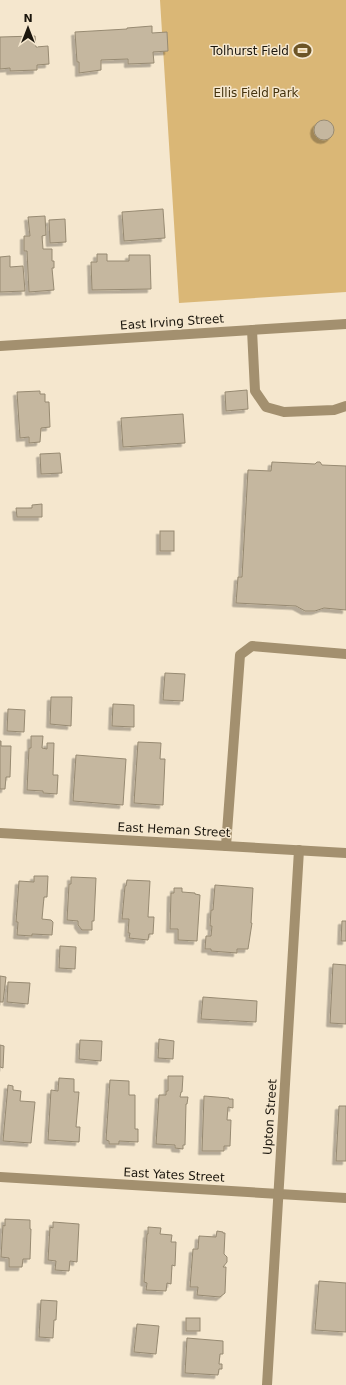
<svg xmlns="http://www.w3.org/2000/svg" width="346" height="1385" viewBox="0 0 346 1385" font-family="'DejaVu Sans',sans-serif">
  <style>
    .green { fill: #dab776 }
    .building { fill: #c5b79f; stroke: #978a72; filter: url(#shadow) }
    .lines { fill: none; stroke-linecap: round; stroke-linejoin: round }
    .service { stroke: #a3906f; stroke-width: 10 }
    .minor { stroke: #a3906f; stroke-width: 10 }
    .labels { text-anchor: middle; stroke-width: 3; stroke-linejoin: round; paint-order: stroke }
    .poi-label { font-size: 12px; fill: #1b160d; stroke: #f5e7ce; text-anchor: end }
    .park-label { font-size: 12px; fill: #45330e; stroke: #f5e7ce }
    .street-label { font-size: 12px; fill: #1b160d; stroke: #f5e7ce }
  </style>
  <defs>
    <filter id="shadow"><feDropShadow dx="-3.5" dy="3.5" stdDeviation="0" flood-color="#0004"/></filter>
  </defs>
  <rect width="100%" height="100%" fill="#f5e7ce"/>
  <!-- green -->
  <path class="green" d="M160,0h186v292l-167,11z"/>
  <!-- building -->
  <g class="building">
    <path d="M152,26v7l15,-1 1,19 -15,1 1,11 -26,1v-5l-27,1v10l-22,3v-11h-2l-2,-30 52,-3v-1z"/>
    <path d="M35,36l1,11 12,-1 1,18 -12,1v5l-27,1v-3l-10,1v-32z"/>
    <circle cx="324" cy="130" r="10"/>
    <path d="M163,209l2,29 -41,3 -2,-29z"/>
    <path d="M45,216l1,19 -4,1 1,13h9v12h2v7h-2l2,22 -25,2 -2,-41h-3v-15h6l-2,-19z"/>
    <path d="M65,219l1,23 -16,1 -1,-23z"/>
    <path d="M97,254h10v7h22v-6h21l1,34 -59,1 -1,-28h6z"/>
    <path d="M10,256v11l13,-1 2,25 -25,1v-35z"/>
    <path d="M247,390l1,19 -22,2 -1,-19z"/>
    <path d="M40,391v3h5v8h4l1,25 -9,1 -1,14 -11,1v-6l-9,1 -3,-46z"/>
    <path d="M183,414l2,29 -62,4 -2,-29z"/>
    <path d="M60,453l2,20 -21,1 -1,-20z"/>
    <path d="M272,462l43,2 2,-2h3l2,3 24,1v144l-22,-2 -9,3h-10l-9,-5 -60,-3 2,-26h4l6,-107 23,1z"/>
    <path d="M42,504v13h-25l-1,-9h16v-3z"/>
    <rect x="160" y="531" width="14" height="20"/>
    <path d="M165,673l20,1 -2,27 -20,-1z"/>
    <path d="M51,697h21l-1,29 -21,-2z"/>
    <path d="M113,704l21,1v22l-22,-1z"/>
    <path d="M8,709l17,1 -1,22 -17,-1z"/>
    <path d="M31,736h12l-1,12 5,1v-6h7l-1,32h5l-1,19 -14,-1v-2l-16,-1 2,-42h2z"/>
    <path d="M0,741h1v5h10l-1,31h-4l-1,12h-5z"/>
    <path d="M138,742l23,1 -1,16h5l-2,46 -29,-2z"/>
    <path d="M76,755l50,4 -3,46 -50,-4z"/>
    <path d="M34,876h14l-1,21h-3l-2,22 9,1 2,2 -1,13 -20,-1v2l-15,-1 1,-13h-2l3,-41 15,1z"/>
    <path d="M71,877l25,1 -2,43h-2v9h-10l-4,-5v-4l-11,-1 2,-36h2z"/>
    <path d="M127,880l23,1 -2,36h6l-1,17h-4l-1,6 -19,-2 1,-5h-2l1,-14h-7l3,-33h1z"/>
    <path d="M215,885l38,3 -2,35h1l-4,26h-11v4l-26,-2v-2h-6l1,-13h5l1,-10h-2l1,-16h2z"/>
    <path d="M174,888h8v4l13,1v1l5,1 -3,46 -19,-1v-11h-8l1,-36h3z"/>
    <path d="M342,921h4v20h-5z"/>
    <path d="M60,946l16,1 -1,22 -16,-1z"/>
    <path d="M333,964l13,1v59l-16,-1z"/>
    <path d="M0,976l6,1 -3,25h-3z"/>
    <path d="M8,982l22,1 -2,21 -21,-2z"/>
    <path d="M203,997l54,4 -1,21 -55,-3z"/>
    <path d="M159,1039l15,2 -1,18 -15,-1z"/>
    <path d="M80,1040l22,1 -1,20 -22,-2z"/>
    <path d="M0,1045l4,1 -1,22 -3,-1z"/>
    <path d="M168,1076h15l-1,16h-1l-1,5h8l-1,7h-1l-1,41h-2v4l-8,-1v-3l-19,-1 3,-49h7v-4h2z"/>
    <path d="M59,1078l15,1v13h5l-3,35h4l-1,15 -31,-2 3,-50 7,1z"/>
    <path d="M110,1080l19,1v14h6v34h3v13l-19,-1v3h-10v-3l-3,-1z"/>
    <path d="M8,1085l5,1v4l8,1 -1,10 15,1 -4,41 -28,-2z"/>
    <path d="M204,1096l25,2v1h4v9l-5,-1 -1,13h4l-1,26h-6v5h-22z"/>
    <path d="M339,1106h7v55h-10z"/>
    <path d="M5,1219l25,1v9h1l-1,30h-7l-1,8h-13v-9l-8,-1 2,-32 2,1z"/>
    <path d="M53,1222l26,2 -2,38 -7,-1 -1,10 -14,-1 1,-9 -8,-1 2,-33 3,1z"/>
    <path d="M148,1227l13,1 -1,6 12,1 -1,7h5l-1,24 -3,-1 -1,19 -4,-1 -1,8 -20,-1 1,-7 -3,-1 3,-48h1z"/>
    <path d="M217,1231l6,1v1h2l-1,21 3,3v5l-4,5h3l-1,26 -5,4 -23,-2 1,-8h-8l3,-38h5l1,-13 17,1z"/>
    <path d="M319,1281l27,2v49l-31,-2z"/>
    <path d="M41,1300l16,1 -1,19h-2l-1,18 -14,-1z"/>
    <rect x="186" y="1318" width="14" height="13"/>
    <path d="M137,1324l22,2 -3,28 -22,-2z"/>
    <path d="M187,1338l36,3v13h-3l-1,10h3v5h-3l-1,6 -33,-2z"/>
  </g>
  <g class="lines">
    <!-- service -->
    <g class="service">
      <path d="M252,330l3,61 11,16 18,5 50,-2 12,-4"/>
      <path d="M226,846l14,-191 12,-9 94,8"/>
    </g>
    <!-- minor -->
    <g class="minor">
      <path d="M0,346l346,-22"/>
      <path d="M0,833l346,20"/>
      <path d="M0,1177l346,21"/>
      <path d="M267,1385l32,-535"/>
    </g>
  </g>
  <!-- icons -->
  <defs>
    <symbol id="stadium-bare" viewBox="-9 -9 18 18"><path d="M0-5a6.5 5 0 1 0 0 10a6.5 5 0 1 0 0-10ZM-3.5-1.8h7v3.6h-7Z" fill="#6d5526" stroke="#f5e7ce" stroke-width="2.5" paint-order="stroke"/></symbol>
  </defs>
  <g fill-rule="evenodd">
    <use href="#stadium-bare" x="290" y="38" width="25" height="25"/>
  </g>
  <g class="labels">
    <!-- poi labels -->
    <g class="poi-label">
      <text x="289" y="55">Tolhurst Field</text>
    </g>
    <!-- park labels -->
    <g class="park-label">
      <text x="256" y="97">Ellis Field Park</text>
    </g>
    <!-- street labels -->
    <g class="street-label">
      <text transform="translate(172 322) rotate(-4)" y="4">East Irving Street</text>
      <text transform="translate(174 830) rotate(3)" y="4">East Heman Street</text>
      <text transform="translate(270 1117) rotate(-86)" y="4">Upton Street</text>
      <text transform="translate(174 1175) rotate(3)" y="4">East Yates Street</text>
    </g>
  </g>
  <!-- north arrow -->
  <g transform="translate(28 28)" stroke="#f5e7ce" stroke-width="3" paint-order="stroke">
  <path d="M0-3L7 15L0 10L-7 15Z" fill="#1b160d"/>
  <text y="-6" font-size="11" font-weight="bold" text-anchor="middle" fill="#1b160d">N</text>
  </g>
</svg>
